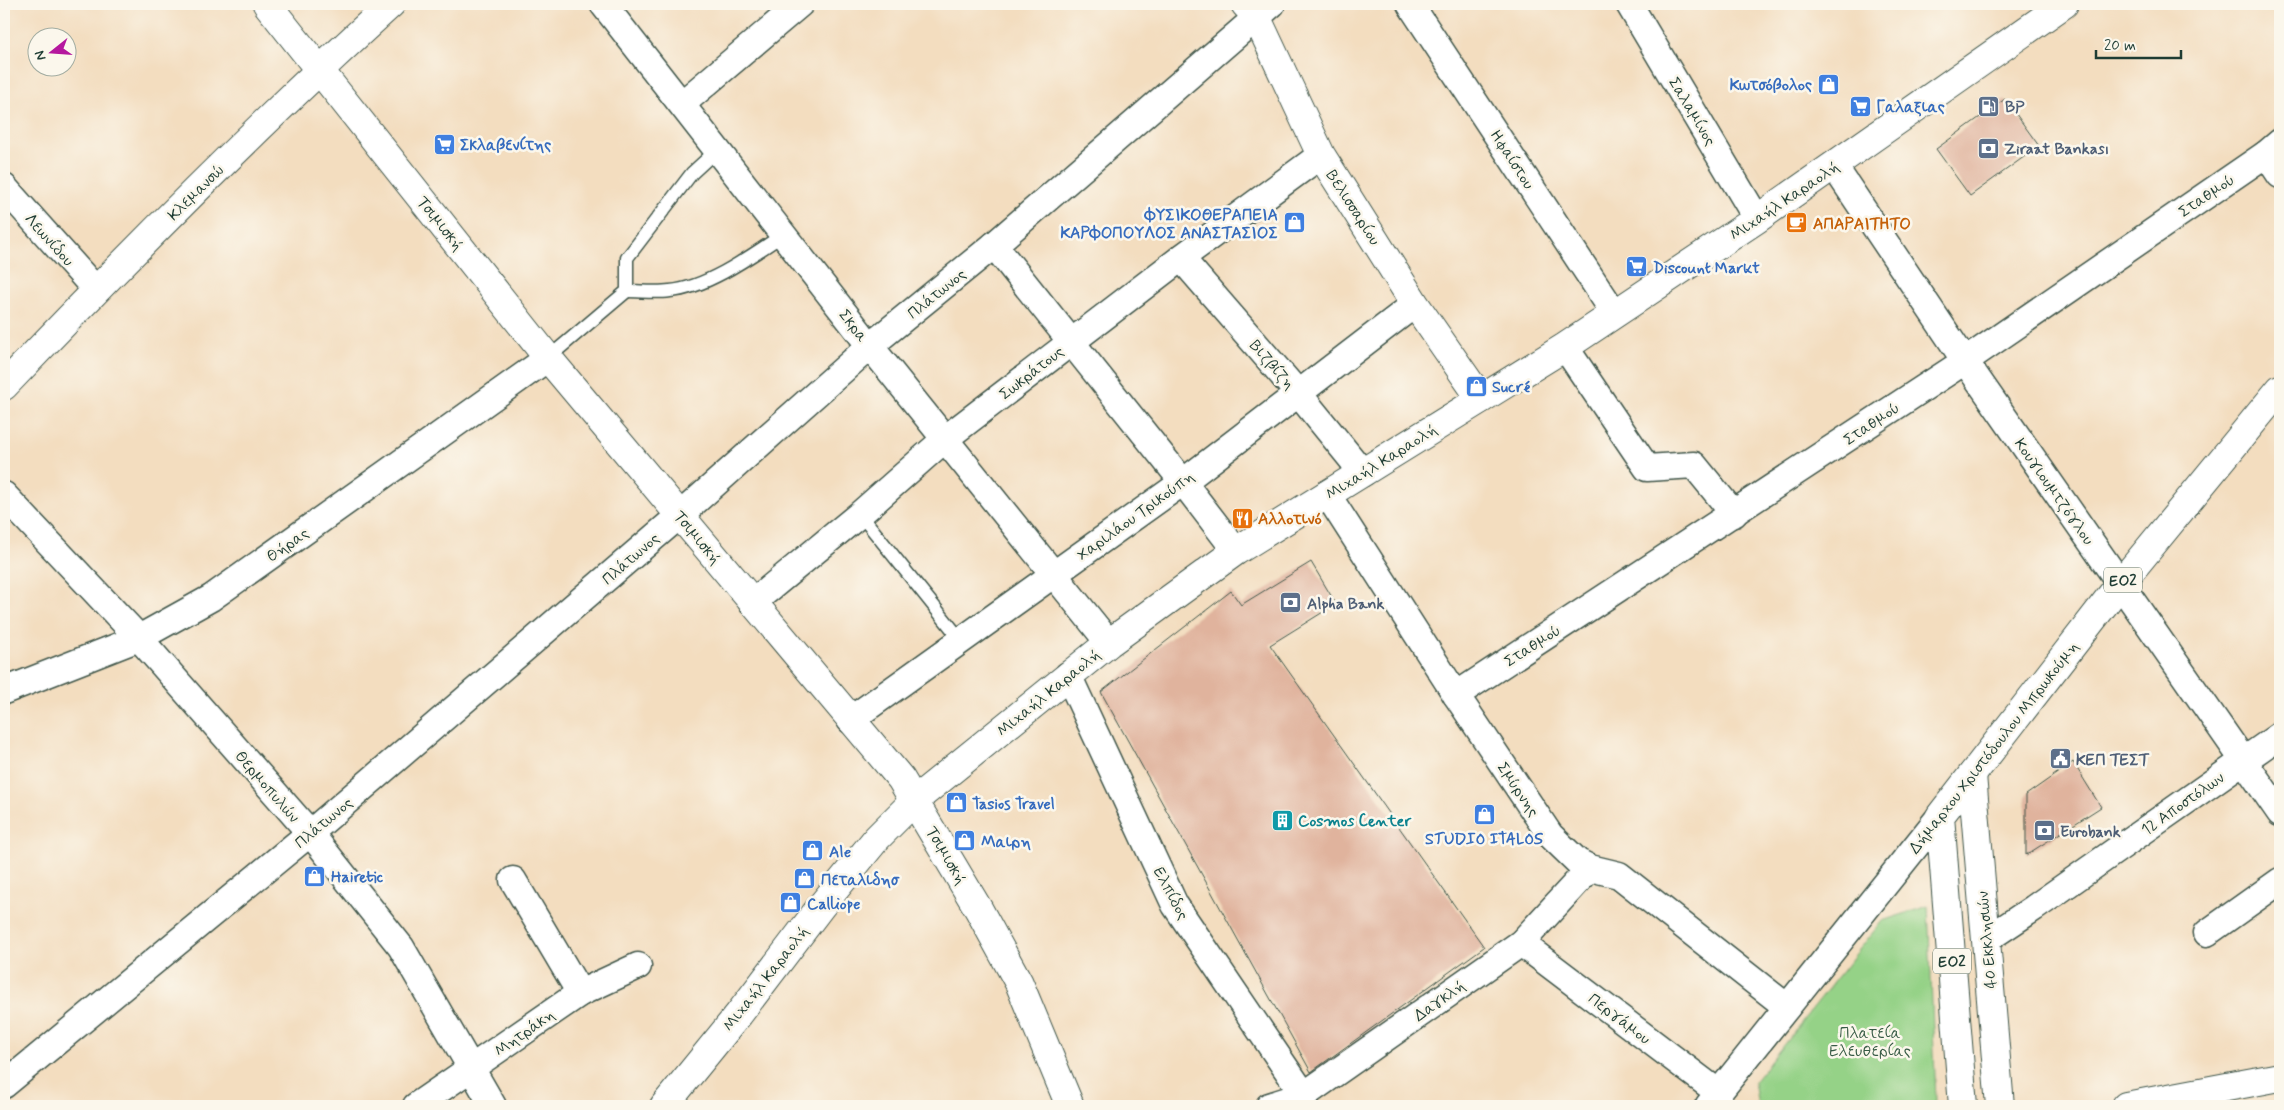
<svg xmlns="http://www.w3.org/2000/svg" width="2284" height="1110" viewBox="0 0 2284 1110" font-family="Mynerve,sans-serif">
  <style>
    .green { fill: #95d287; stroke: #5a885e }
    .building { fill: #e0b39d }
    .lines { fill: none; stroke-linecap: round; stroke-linejoin: round }
    .lane-casing { stroke: #3f5549; stroke-width: 15 }
    .street-casing { stroke: #3f5549; stroke-width: 29 }
    .secondary-casing { stroke: #3f5549; stroke-width: 30 }
    .primary-casing { stroke: #3f5549; stroke-width: 30 }
    .lane { stroke: #fff; stroke-width: 12 }
    .street { stroke: #fff; stroke-width: 26 }
    .secondary { stroke: #fff; stroke-width: 28 }
    .primary { stroke: #fff; stroke-width: 28 }
    .labels { text-anchor: middle; stroke-width: 5; stroke-linejoin: round; paint-order: stroke }
    .shield { fill: #fbf7ec; stroke: #61756b; stroke-width: 1 }
    .shield-label { font-size: 15px; font-weight: bold; fill: #1f3d34 }
    .shop-label { font-size: 16px; font-weight: bold; fill: #366cbe; stroke: #fbf7ec; text-anchor: start }
    .service-label { font-size: 16px; font-weight: bold; fill: #4e5e75; stroke: #fbf7ec; text-anchor: start }
    .street-label { font-size: 16px; fill: #1f3d34; stroke: #fbf7ec }
    .food-label { font-size: 16px; font-weight: bold; fill: #c56008; stroke: #fbf7ec; text-anchor: start }
    .culture-label { font-size: 16px; font-weight: bold; fill: #0d838f; stroke: #fbf7ec; text-anchor: start }
    .park-label { font-size: 16px; fill: #375b45; stroke: #fbf7ec }
  </style>
  <rect width="100%" height="100%" fill="#fbf7ec"/>
  <filter id="ink" filterUnits="userSpaceOnUse"><feTurbulence type="fractalNoise" baseFrequency=".02" numOctaves="2"/><feDisplacementMap in="SourceGraphic" scale="10" xChannelSelector="R" yChannelSelector="G"/><feConvolveMatrix kernelMatrix="1 2 1 2 8 2 1 2 1" color-interpolation-filters="sRGB"/></filter>
  <filter id="wash" filterUnits="userSpaceOnUse"><feTurbulence type="fractalNoise" baseFrequency=".0096" numOctaves="4" result="noise"/><feDisplacementMap in="SourceGraphic" scale="20" xChannelSelector="R" yChannelSelector="G"/><feGaussianBlur stdDeviation="1.12" result="paint"/><feColorMatrix in="noise" values="0 0 0 0 0 0 0 0 0 0 0 0 0 0 0 0 0 1.4 0 .05"/><feComposite in="paint" operator="in"/></filter>
  <g filter="url(#wash)">
    <rect width="100%" height="100%" fill="#f3ddbf"/>
    <!-- green -->
    <path class="green" d="M1928,906l8,194 -2,6h-176l-4,-24 128,-161z"/>
    <g id="blocks">
      <!-- building -->
      <g class="building">
        <path d="M2005,99l34,47 -69,50 -34,-47z"/>
        <path d="M1311,562l25,42 -66,41 214,302 -173,125 -210,-380 130,-101 10,14z"/>
        <path d="M2073,762l28,45 -75,48v-60z"/>
      </g>
    </g>
  </g>
  <g filter="url(#ink)">
    <use href="#blocks" fill-opacity="0" stroke="#3f5549" stroke-width="1"/>
    <g class="lines">
      <defs>
        <g id="lane">
          <path d="M627,291c14,0 29,2 43,0 37,-3 84,-37 114,-57"/>
          <path d="M548,358l79,-67v-33l65,-85 26,-24"/>
          <path d="M860,514l101,126"/>
        </g>
        <g id="street">
          <path d="M603,4l267,342 239,297"/>
          <path d="M1410,4l205,310"/>
          <path d="M1629,4l128,215"/>
          <path d="M683,103l117,-99"/>
          <path d="M2266,154l14,21"/>
          <path d="M1834,166l131,195 315,452"/>
          <path d="M4,187l92,103"/>
          <path d="M994,245l189,237 53,69"/>
          <path d="M1181,258l117,135 65,80"/>
          <path d="M1565,347l82,121 47,-3 40,49"/>
          <path d="M1327,494l129,201 94,140 28,27 12,6 29,7 168,132"/>
          <path d="M4,495l135,143 171,195 91,114 92,159"/>
          <path d="M752,603l108,-89 86,-76 235,-180 140,-103"/>
          <path d="M1068,675l107,230 129,190"/>
          <path d="M4,691l135,-53 72,-40 337,-240"/>
          <path d="M1456,695l509,-334 301,-207 14,-12"/>
          <path d="M850,720l333,-238 232,-178"/>
          <path d="M513,880l67,113"/>
          <path d="M2207,933l73,-52"/>
          <path d="M1986,940l48,-32 246,-173"/>
          <path d="M1521,943l198,150"/>
          <path d="M4,1085l306,-252 370,-318 190,-169 124,-101 278,-241"/>
          <path d="M416,1106l164,-113 58,-27"/>
          <path d="M1269,1106l35,-11 217,-152 69,-75"/>
          <path d="M1708,1106l232,-290"/>
        </g>
        <g id="secondary">
          <path d="M267,4l281,354 353,421 78,131 40,73 51,123"/>
          <path d="M1245,4l11,12 65,139 94,149 66,95"/>
          <path d="M4,386c125,-131 253,-260 387,-382"/>
          <path d="M664,1106l75,-92 83,-109 55,-67 38,-38 194,-157 127,-92 329,-204 192,-128 307,-215"/>
        </g>
        <g id="primary">
          <path d="M1972,775l28,331"/>
          <path d="M1963,1106l-23,-290 180,-232 160,-195"/>
          <path d="M2126,1106l154,-29"/>
        </g>
      </defs>
      <!-- lane casing -->
      <use href="#lane" class="lane-casing"/>
      <!-- street casing -->
      <use href="#street" class="street-casing"/>
      <!-- secondary casing -->
      <use href="#secondary" class="secondary-casing"/>
      <!-- primary casing -->
      <use href="#primary" class="primary-casing"/>
      <!-- lane -->
      <use href="#lane" class="lane"/>
      <!-- street -->
      <use href="#street" class="street"/>
      <!-- secondary -->
      <use href="#secondary" class="secondary"/>
      <!-- primary -->
      <use href="#primary" class="primary"/>
    </g>
  </g>
  <!-- icons -->
  <defs>
    <symbol id="shop-square" viewBox="-11 -11 22 22"><rect x="-9" y="-9" width="18" height="18" rx="4" fill="#3f7fe0" stroke="#fbf7ec"/><path d="M-5-2.5h2.3a2.7 3.5 0 0 1 5.4 0H5L5.5 6h-11ZM-1.5-2.5h3a1.5 2.3 0 0 0-3 0Z" fill="#fff"/></symbol>
    <symbol id="supermarket-square" viewBox="-11 -11 22 22"><rect x="-9" y="-9" width="18" height="18" rx="4" fill="#3f7fe0" stroke="#fbf7ec"/><path d="M-6-5.5h2.5l.6 2H6L4.5 2H-2.5L-4.4-4H-6ZM-1.5 3.2a1.3 1.3 0 1 0 .1 0ZM3 3.2a1.3 1.3 0 1 0 .1 0Z" fill="#fff"/></symbol>
    <symbol id="fuel-square" viewBox="-11 -11 22 22"><rect x="-9" y="-9" width="18" height="18" rx="4" fill="#5c6f8a" stroke="#fbf7ec"/><path d="M-5.5-6h7V0h2V4h1.3V-2.5L3-4.5l.8-.8L6-3V5H2.5V1h-1V6h-7ZM-4.2-4.7v3.2H.2V-4.7Z" fill="#fff"/></symbol>
    <symbol id="bank-square" viewBox="-11 -11 22 22"><rect x="-9" y="-9" width="18" height="18" rx="4" fill="#5c6f8a" stroke="#fbf7ec"/><path d="M-6-4H6V4H-6ZM0-2.3a2.3 2.3 0 1 0 0 4.6a2.3 2.3 0 1 0 0-4.6Z" fill="#fff"/></symbol>
    <symbol id="cafe-square" viewBox="-11 -11 22 22"><rect x="-9" y="-9" width="18" height="18" rx="4" fill="#e8710a" stroke="#fbf7ec"/><path d="M-5.5-4.5H6V0H3Q3 3.5 0 3.5H-2.5Q-5.5 3.5-5.5 0ZM3-3.2v2h1.7v-2ZM-6 4.5H4V6H-6Z" fill="#fff"/></symbol>
    <symbol id="restaurant-square" viewBox="-11 -11 22 22"><rect x="-9" y="-9" width="18" height="18" rx="4" fill="#e8710a" stroke="#fbf7ec"/><path d="M-5-6h1v4h1v-4h1v4h1v-4h1v5L-1.5 .5V6h-2V.5L-5-1ZM5-6V6H3V1.5H1.5Q1.5-4 5-6Z" fill="#fff"/></symbol>
    <symbol id="civic-square" viewBox="-11 -11 22 22"><rect x="-9" y="-9" width="18" height="18" rx="4" fill="#5c6f8a" stroke="#fbf7ec"/><path d="M-.6-6.5H3V-4.5H.6V-3L4-1V1h2V6H-6V1h2V-1L-.6-3ZM-1.2 2.5V6h2.4V2.5Z" fill="#fff"/></symbol>
    <symbol id="building-square" viewBox="-11 -11 22 22"><rect x="-9" y="-9" width="18" height="18" rx="4" fill="#0f9aa8" stroke="#fbf7ec"/><path d="M-4-6H4V6H1V3H-1V6H-4ZM-2.5-4.3h1.7v1.8h-1.7ZM.8-4.3h1.7v1.8H.8ZM-2.5-1h1.7V.8h-1.7ZM.8-1h1.7V.8H.8Z" fill="#fff"/></symbol>
  </defs>
  <g fill-rule="evenodd">
    <use href="#shop-square" x="1816" y="72" width="25" height="25"/>
    <use href="#supermarket-square" x="1848" y="94" width="25" height="25"/>
    <use href="#fuel-square" x="1976" y="94" width="25" height="25"/>
    <use href="#supermarket-square" x="432" y="132" width="25" height="25"/>
    <use href="#bank-square" x="1976" y="136" width="25" height="25"/>
    <use href="#shop-square" x="1282" y="210" width="25" height="25"/>
    <use href="#cafe-square" x="1784" y="210" width="25" height="25"/>
    <use href="#supermarket-square" x="1624" y="254" width="25" height="25"/>
    <use href="#shop-square" x="1464" y="374" width="25" height="25"/>
    <use href="#restaurant-square" x="1230" y="506" width="25" height="25"/>
    <use href="#bank-square" x="1278" y="590" width="25" height="25"/>
    <use href="#civic-square" x="2048" y="746" width="25" height="25"/>
    <use href="#shop-square" x="944" y="790" width="25" height="25"/>
    <use href="#shop-square" x="1472" y="802" width="25" height="25"/>
    <use href="#building-square" x="1270" y="808" width="25" height="25"/>
    <use href="#bank-square" x="2032" y="818" width="25" height="25"/>
    <use href="#shop-square" x="952" y="828" width="25" height="25"/>
    <use href="#shop-square" x="800" y="838" width="25" height="25"/>
    <use href="#shop-square" x="302" y="864" width="25" height="25"/>
    <use href="#shop-square" x="792" y="866" width="25" height="25"/>
    <use href="#shop-square" x="778" y="890" width="25" height="25"/>
  </g>
  <g class="labels">
    <!-- shield labels -->
    <g class="shield">
      <rect x="2104" y="567.5" width="38" height="25" rx="4"/>
      <rect x="1933" y="948.5" width="38" height="25" rx="4"/>
    </g>
    <g class="shield-label">
      <text x="2123" y="585">ΕΟ2</text>
      <text x="1952" y="966">ΕΟ2</text>
    </g>
    <!-- shop labels -->
    <g class="shop-label">
      <text x="1812" y="90" text-anchor="end">Κωτσόβολος</text>
      <text x="1876" y="112">Γαλαξιας</text>
      <text x="460" y="150">Σκλαβενίτης</text>
      <text x="1278" y="220" text-anchor="end">ΦΥΣΙΚΟΘΕΡΑΠΕΙΑ<tspan x="1278" dy="18">ΚΑΡΦΟΠΟΥΛΟΣ ΑΝΑΣΤΑΣΙΟΣ</tspan></text>
      <text x="1653" y="273">Discount Markt</text>
      <text x="1492" y="392">Sucré</text>
      <text x="972" y="809">Tasios Travel</text>
      <text x="1484" y="844" text-anchor="middle">STUDIO ITALOS</text>
      <text x="981" y="847">Μαιρη</text>
      <text x="829" y="857">Ale</text>
      <text x="331" y="882">Hairetic</text>
      <text x="821" y="885">Πεταλιδησ</text>
      <text x="807" y="909">Calliope</text>
    </g>
    <!-- service labels -->
    <g class="service-label">
      <text x="2005" y="112">BP</text>
      <text x="2004" y="154">Ziraat Bankası</text>
      <text x="1307" y="609">Alpha Bank</text>
      <text x="2076" y="765">ΚΕΠ ΤΕΣΤ</text>
      <text x="2060" y="837">Eurobank</text>
    </g>
    <!-- street labels -->
    <g class="street-label">
      <text transform="translate(1693 111) rotate(59)" y="6">Σαλαμίνος</text>
      <text transform="translate(1513 159) rotate(57)" y="6">Ηφαίστου</text>
      <text transform="translate(195 192) rotate(-45)" y="6">Κλεμανσώ</text>
      <text transform="translate(2206 195) rotate(-34)" y="6">Σταθμού</text>
      <text transform="translate(1784 200) rotate(-34)" y="6">Μιχαήλ Καραολή</text>
      <text transform="translate(1354 207) rotate(57)" y="6">Βελισσαρίου</text>
      <text transform="translate(441 223) rotate(52)" y="6">Τσιμισκή</text>
      <text transform="translate(50 239) rotate(48)" y="6">Λεωνίδου</text>
      <text transform="translate(936 293) rotate(-39)" y="6">Πλάτωνος</text>
      <text transform="translate(854 325) rotate(52)" y="6">Σκρα</text>
      <text transform="translate(1273 364) rotate(49)" y="6">Βιζβίζη</text>
      <text transform="translate(1031 372) rotate(-38)" y="6">Σωκράτους</text>
      <text transform="translate(1871 423) rotate(-34)" y="6">Σταθμού</text>
      <text transform="translate(1381 461) rotate(-32)" y="6">Μιχαήλ Καραολή</text>
      <text transform="translate(2055 491) rotate(55)" y="6">Κουγιουμτζόγλου</text>
      <text transform="translate(1135 515) rotate(-36)" y="6">Χαριλάου Τρικούπη</text>
      <text transform="translate(698 537) rotate(51)" y="6">Τσιμισκή</text>
      <text transform="translate(287 544) rotate(-35)" y="6">Θήρας</text>
      <text transform="translate(630 558) rotate(-41)" y="6">Πλάτωνος</text>
      <text transform="translate(1532 645) rotate(-33)" y="6">Σταθμού</text>
      <text transform="translate(1048 692) rotate(-39)" y="6">Μιχαήλ Καραολή</text>
      <text transform="translate(1993 747) rotate(-52)" y="6">Δήμαρχου Χριστόδουλου Μπρωκούμη</text>
      <text transform="translate(268 786) rotate(49)" y="6">Θερμοπυλών</text>
      <text transform="translate(1519 789) rotate(56)" y="6">Σμύρνης</text>
      <text transform="translate(2182 803) rotate(-35)" y="6">12 Αποστόλων</text>
      <text transform="translate(323 822) rotate(-40)" y="6">Πλάτωνος</text>
      <text transform="translate(947 855) rotate(60)" y="6">Τσιμισκή</text>
      <text transform="translate(1172 893) rotate(62)" y="6">Ελπίδος</text>
      <text transform="translate(1986 940) rotate(-95)" y="6">40 Εκκλησιών</text>
      <text transform="translate(765 978) rotate(-52)" y="6">Μιχαήλ Καραολή</text>
      <text transform="translate(1439 1000) rotate(-35)" y="6">Δαγκλή</text>
      <text transform="translate(1620 1018) rotate(37)" y="6">Περγάμου</text>
      <text transform="translate(524 1032) rotate(-35)" y="6">Μητράκη</text>
    </g>
    <!-- food labels -->
    <g class="food-label">
      <text x="1813" y="229">ΑΠΑΡΑΙΤΗΤΟ</text>
      <text x="1258" y="524">Αλλοτινό</text>
    </g>
    <!-- culture labels -->
    <g class="culture-label">
      <text x="1298" y="826">Cosmos Center</text>
    </g>
    <!-- park labels -->
    <g class="park-label">
      <text x="1870" y="1038">Πλατεία<tspan x="1870" dy="18">Ελευθερίας</tspan></text>
    </g>
  </g>
  <!-- margin -->
  <rect width="2284" height="1110" fill="none" stroke="#fbf7ec" stroke-width="20"/>
  <!-- north arrow -->
  <g transform="translate(52 52) rotate(253)"><circle r="24" fill="#fbf7ec" stroke="#a3ada2"/>
  <path d="M0-4L9 19L0 12L-9 19Z" fill="#b5179e"/>
  <text y="-8" font-size="14" font-weight="bold" text-anchor="middle" fill="#1f3d34">N</text>
  </g>
  <!-- scale -->
  <path d="M2096 50v8h85v-8" fill="none" stroke="#1f3d34" stroke-width="2.5"/>
  <text x="2104" y="50" font-size="15" fill="#1f3d34" stroke="#fbf7ec" stroke-width="4" paint-order="stroke">20 m</text>
</svg>
